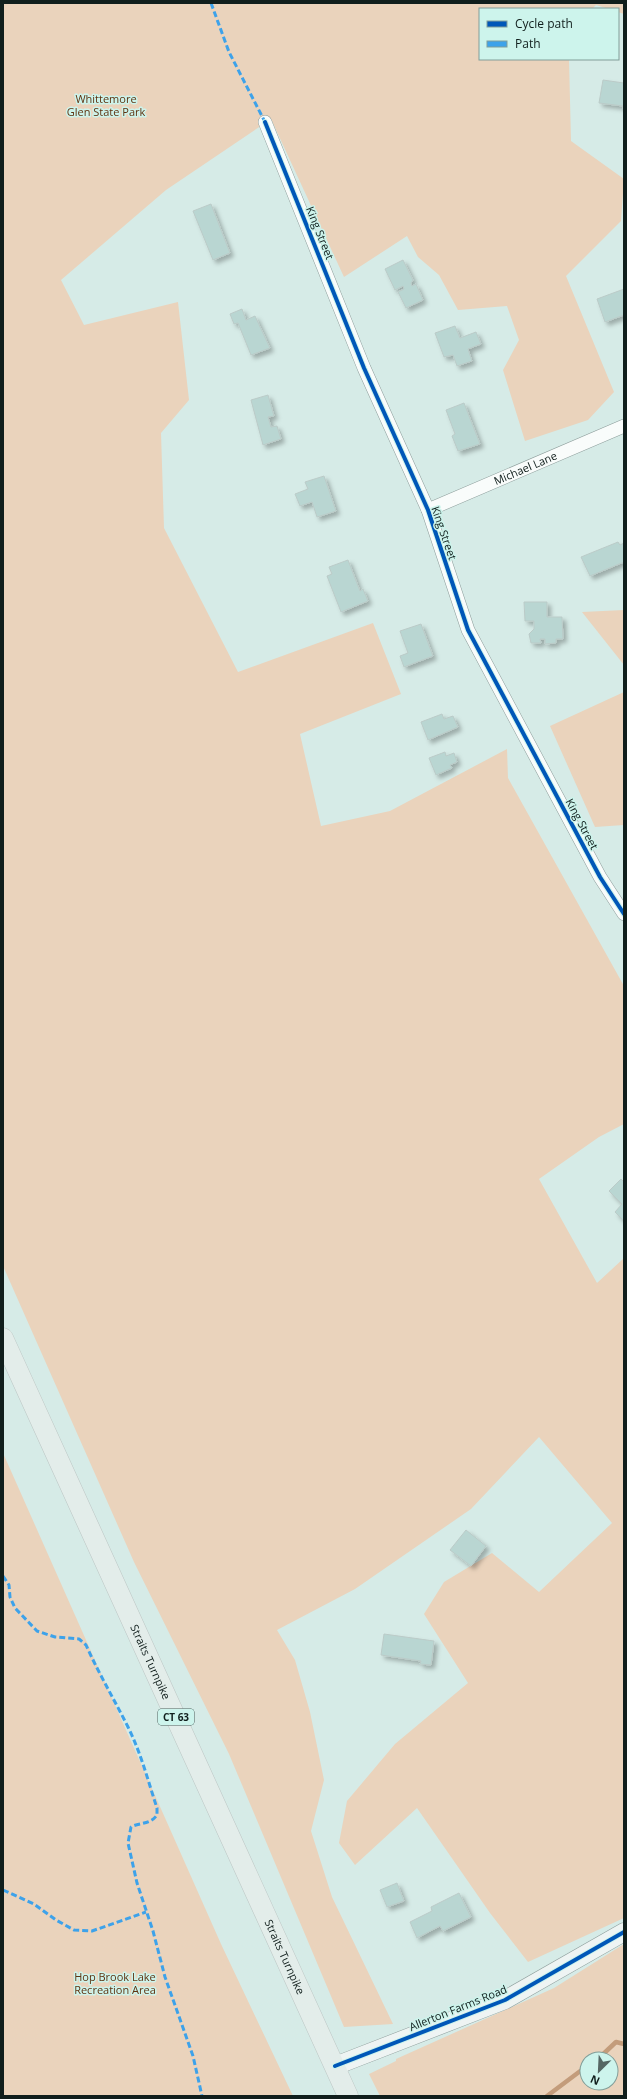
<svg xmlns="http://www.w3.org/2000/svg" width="627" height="2099" viewBox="0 0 627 2099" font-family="'Open Sans',sans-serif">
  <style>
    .green { fill: #ead3bc; fill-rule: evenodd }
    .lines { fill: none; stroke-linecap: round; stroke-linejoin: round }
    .stream { stroke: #c39c7b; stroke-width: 4.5 }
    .building { fill: #b9d6d2; stroke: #bbcbc8; filter: url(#shadow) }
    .street-casing { stroke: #8d9d9b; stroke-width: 14 }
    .secondary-casing { stroke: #8d9d9b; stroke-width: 19 }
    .primary-casing { stroke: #bcc6c4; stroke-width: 21 }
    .street { stroke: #f9fcfb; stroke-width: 13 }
    .secondary { stroke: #eef4f3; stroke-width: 18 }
    .primary { stroke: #e3edea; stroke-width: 20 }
    .quiet { stroke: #3da2ea; stroke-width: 3; stroke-dasharray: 6 3; stroke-linecap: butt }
    .cycleway-casing { stroke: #cdf4ec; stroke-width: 6 }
    .cycleway { stroke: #0057b8; stroke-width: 4 }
    .labels { text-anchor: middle; stroke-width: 3; stroke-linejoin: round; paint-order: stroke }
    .shield { fill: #cdf4ec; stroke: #495e5a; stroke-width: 1 }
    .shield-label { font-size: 10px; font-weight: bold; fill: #101e1c }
    .park-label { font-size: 11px; fill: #5f3310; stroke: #cdf4ec }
    .street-label { font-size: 11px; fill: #101e1c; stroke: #cdf4ec }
  </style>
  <defs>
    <filter id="shadow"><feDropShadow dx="3.5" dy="3.5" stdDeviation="2" flood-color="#0004"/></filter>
  </defs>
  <rect width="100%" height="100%" fill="#d6ebe7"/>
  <!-- green -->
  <g class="green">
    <path d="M3,3h621v11l-6,-2v-3h-9l-13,-4 -4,4h-112v50h89l2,82 53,38 -3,42 -55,55 48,116 -26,28 -63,21 -22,-71 16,-30 -12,-34 -49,4 -19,-35 -21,-18 -11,-21 -63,41 -73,-158 -105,71 -105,90 23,45 94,-23 11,98 -28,33 3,95 74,144 135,-49 28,71 -101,40 21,92 69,-15 117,-62 1,29 116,208v138l-25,13 -60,42 58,104 27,-25v660l-96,44 -38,-49 -73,-105 -62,57 -16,-22 8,-42 48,-57 73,-61 -44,-69 20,-32 48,-29 47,39 73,-69 -73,-86 -68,72 -116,80 -78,41 18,30 15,52 14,68 -13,51 21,66 61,127 -49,3 -115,-273 -95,-192 -131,-296z"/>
    <path d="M624,610v55l-42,-53z"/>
    <path d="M624,692v133l-29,2 -45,-101z"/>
    <path d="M3,1453l218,491 72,152h-290z"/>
    <path d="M624,1944v152h-244l-11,-22 27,-13v-2l158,-71zM587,2059h24v24h-24z"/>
  </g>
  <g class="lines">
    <!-- stream -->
    <g class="stream">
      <path d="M598,2059l18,-17 8,2"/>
      <path d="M547,2096l40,-30"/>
    </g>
  </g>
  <!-- building -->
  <g class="building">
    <path d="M603,80l21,3v29l-1,-6 -24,-3z"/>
    <path d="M211,204l19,49 -17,7 -20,-49z"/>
    <path d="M403,260l10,20 -2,3 1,3 4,-2 7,16 -17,8 -8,-16 6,-3 -1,-3 -8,4 -10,-21z"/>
    <path d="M624,289v26l-19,7 -8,-23z"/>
    <path d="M242,309l4,11 9,-4 15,32 -19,7 -13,-32 -4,1 -4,-10z"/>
    <path d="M455,326l5,12 16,-6 5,12 -13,5 4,12 -15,5 -4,-11 -9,2 -9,-24z"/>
    <path d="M268,395l6,21 -6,1 3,10 6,-1 4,13 -18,6 -12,-45z"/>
    <path d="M464,403l16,41 -22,7 -6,-15 3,-2 -9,-24z"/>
    <path d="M324,476l12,35 -19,6 -5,-15 -12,4 -5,-12 13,-5 -3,-7z"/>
    <path d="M618,542l2,3 4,-2v19l-34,14 -9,-19z"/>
    <path d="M348,560l12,31 3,-2 5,12 -27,11 -14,-36 5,-2 -3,-7z"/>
    <path d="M524,602h23v15h15l1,22h-7v4l-11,1v-5h-5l1,4h-10l-2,-9 5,-5v-8h-9z"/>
    <path d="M421,624l12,32 -29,11 -4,-11 8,-3 -8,-22z"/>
    <path d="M442,714l2,5 9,-3 5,11 -30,13 -7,-18z"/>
    <path d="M445,752l1,4 8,-3 3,9 -7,3 2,3 -16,7 -7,-17z"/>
    <path d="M621,1179l3,3v39l-9,-9 7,-8 -13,-13z"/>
    <path d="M466,1530l20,16 -15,20 -21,-16z"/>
    <path d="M384,1634l50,7 -3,24 -11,-1 1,-3 -40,-6z"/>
    <path d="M397,1883l7,18 -17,6 -7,-17z"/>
    <path d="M459,1893l12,24 -28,14 -3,-5 -23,12 -7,-16 22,-11 -1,-4z"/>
  </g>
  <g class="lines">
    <defs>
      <g id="street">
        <path d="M265,122l99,246 64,142 40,120 132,247 24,37"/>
        <path id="s1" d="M428,510l196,-84"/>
      </g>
      <path id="secondary" d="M335,2066l170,-66 119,-68"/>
      <g id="primary">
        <path id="s2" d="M3,1338l345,758"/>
      </g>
    </defs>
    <!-- street casing -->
    <use href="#street" class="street-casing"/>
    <!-- secondary casing -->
    <use href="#secondary" class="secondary-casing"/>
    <!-- primary casing -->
    <use href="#primary" class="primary-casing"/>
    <!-- street -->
    <use href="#street" class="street"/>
    <!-- secondary -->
    <use href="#secondary" class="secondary"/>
    <!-- primary -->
    <use href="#primary" class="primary"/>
    <!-- quiet -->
    <g class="quiet">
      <path d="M211,3l18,49 36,70"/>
      <path d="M3,1576l6,9 1,12 5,11 22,23 18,6 24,2 7,6c13,29 28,54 42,82 13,26 20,54 29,81v7c-7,10 -17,7 -26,12l-3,16 9,40 16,48 12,46 28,79 9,40"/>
      <path d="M3,1890l31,14 22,16 18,10 18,1 54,-19"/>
    </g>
    <defs>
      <g id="cycleway">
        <path d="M265,122l99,246 64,142 40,120 132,247 24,37"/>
        <path d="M335,2066l170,-66 119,-68"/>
      </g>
    </defs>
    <!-- cycleway casing -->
    <use href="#cycleway" class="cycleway-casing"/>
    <!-- cycleway -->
    <use href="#cycleway" class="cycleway"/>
  </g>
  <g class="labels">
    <!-- shield labels -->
    <rect class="shield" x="158" y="1709" width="36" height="16" rx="3"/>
    <g class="shield-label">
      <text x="176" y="1721">CT 63</text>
    </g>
    <!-- park labels -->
    <g class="park-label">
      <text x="106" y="103">Whittemore<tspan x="106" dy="13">Glen State Park</tspan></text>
      <text x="115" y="1981">Hop Brook Lake<tspan x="115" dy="13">Recreation Area</tspan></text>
    </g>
    <!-- street labels -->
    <g class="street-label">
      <text transform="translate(320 233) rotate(68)" y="4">King Street</text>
      <text dy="4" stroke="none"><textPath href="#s1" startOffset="106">Michael Lane</textPath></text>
      <text transform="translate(444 533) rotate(71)" y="4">King Street</text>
      <text transform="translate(582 824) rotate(62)" y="4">King Street</text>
      <text dy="4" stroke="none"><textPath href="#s2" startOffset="356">Straits Turnpike</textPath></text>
      <text dy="4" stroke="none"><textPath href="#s2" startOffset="680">Straits Turnpike</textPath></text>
      <text transform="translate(458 2008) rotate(-22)" y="4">Allerton Farms Road</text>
    </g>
  </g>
  <!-- border -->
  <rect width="627" height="2099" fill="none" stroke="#101e1c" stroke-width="8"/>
  <!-- legend -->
  <rect x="479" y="8" width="140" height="52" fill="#cdf4ec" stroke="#819e99"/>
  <rect x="487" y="21" width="20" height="6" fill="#0057b8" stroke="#819e99"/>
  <text x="515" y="28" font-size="12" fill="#101e1c">Cycle path</text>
  <rect x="487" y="41" width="20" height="6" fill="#3da2ea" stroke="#819e99"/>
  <text x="515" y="48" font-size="12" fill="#101e1c">Path</text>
  <!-- north arrow -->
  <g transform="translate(599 2071) rotate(204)"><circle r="19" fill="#cdf4ec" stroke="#819e99"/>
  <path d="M0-3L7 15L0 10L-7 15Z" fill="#556663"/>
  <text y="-6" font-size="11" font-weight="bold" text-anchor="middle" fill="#101e1c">N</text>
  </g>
</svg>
